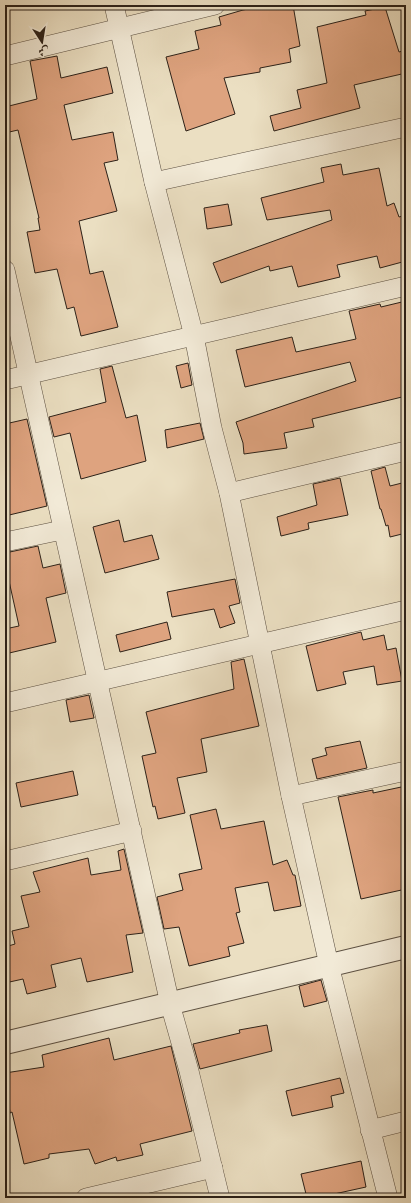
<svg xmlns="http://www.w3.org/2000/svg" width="411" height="1203" viewBox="0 0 411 1203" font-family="Alegreya,Amiri,serif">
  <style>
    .building { fill: #dea37f; stroke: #2c2118 }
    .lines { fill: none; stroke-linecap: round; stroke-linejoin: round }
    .minor-casing { stroke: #5c5042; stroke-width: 20 }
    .tertiary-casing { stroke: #5c5042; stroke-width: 24 }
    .minor { stroke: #f2ead7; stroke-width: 19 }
    .tertiary { stroke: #f2ead7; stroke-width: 22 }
  </style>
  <rect width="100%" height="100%" fill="#ebdfc2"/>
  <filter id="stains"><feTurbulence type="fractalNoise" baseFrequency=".005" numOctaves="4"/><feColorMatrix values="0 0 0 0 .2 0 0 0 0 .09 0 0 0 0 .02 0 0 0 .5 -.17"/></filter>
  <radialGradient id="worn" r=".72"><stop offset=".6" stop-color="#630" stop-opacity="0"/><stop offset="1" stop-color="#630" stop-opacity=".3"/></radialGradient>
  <!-- building -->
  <g class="building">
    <path d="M269,5h24l7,41 -11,3 2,13 -31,6v4l-36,6 11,36 -49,17 -20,-74 33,-8 -4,-18 26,-6 -2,-8 24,-7z"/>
    <path d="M385,7l14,45 7,-2v23l-52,12 6,23 -86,23 -4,-15 31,-8 -4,-18 30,-7 -10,-56 49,-12 -1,-4z"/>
    <path d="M57,56l4,22 46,-11 6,26 -49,12 8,35 41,-8 5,28 -14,3 13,48 -38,10 11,53 13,-3 15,56 -37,9 -7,-29 -7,2 -10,-40 -22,4 -8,-41 13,-2 -2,-12h1l-21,-88 -13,3v-26l32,-8 -7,-38z"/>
    <path d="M341,164l2,11 36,-7 8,38 7,-3 5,14 7,-2v46l-26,7 -3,-12 -40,9 3,12 -42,10 -6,-21 -22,5 -1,-5 -48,17 -8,-20 119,-43 -2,-10 -63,10 -6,-22 63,-16 -3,-14z"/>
    <path d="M228,204l4,21 -25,4 -3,-21z"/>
    <path d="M406,301v95l-94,23 2,8 -30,6 3,15 -43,6 -1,-11 -7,-21 120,-41 -6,-19 -105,25 -9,-37 56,-13 4,15 60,-13 -7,-28 31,-7 1,3z"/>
    <path d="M188,363l4,22 -11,3 -5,-22z"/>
    <path d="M112,366l14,52 11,-3 9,46 -65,18 -11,-46 -16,4 -5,-20 57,-15 -6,-33z"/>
    <path d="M27,419l20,87 -42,10v-92z"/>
    <path d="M200,423l4,16 -37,9 -2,-18z"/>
    <path d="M385,467l5,19 16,-4v51l-16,4 -2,-12 -2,1 -5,-17h-1l-9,-38z"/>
    <path d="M340,478l8,37 -40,8 1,6 -28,7 -4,-19 40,-12 -4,-21z"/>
    <path d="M119,520l5,22 28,-7 7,24 -54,14 -12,-46z"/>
    <path d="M38,546l5,22 17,-4 6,29 -20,5 10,44 -51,12v-25l14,-3 -14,-63v-10z"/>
    <path d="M235,579l5,24 -11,3 6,17 -15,5 -6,-19 -42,8 -5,-25z"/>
    <path d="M167,622l4,17 -51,13 -4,-17z"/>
    <path d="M361,632l2,8 21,-5 3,15 9,-2 6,33 -25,4 -3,-19 -31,6 3,12 -29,7 -11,-45z"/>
    <path d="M244,659l15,67 -58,13 6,33 -30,6 8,35 -27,6 -3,-13 -2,1 -11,-51 14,-3 -10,-41 88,-23 -3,-27z"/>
    <path d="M89,695l5,23 -24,4 -4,-22z"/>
    <path d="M360,741l7,27 -50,11 -5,-20 15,-4 -2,-7z"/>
    <path d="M73,771l5,24 -57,12 -5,-24z"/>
    <path d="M406,786v103l-45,10 -23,-102 35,-7v3z"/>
    <path d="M216,809l5,20 43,-8 9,44 14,-5 6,15h2l6,31 -27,5 -6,-29 -33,6 5,24 -4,1 8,30 -16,4 2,9 -41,10 -10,-39 -15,2 -7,-32 26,-7 -4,-16 23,-5 -12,-54z"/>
    <path d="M124,849l19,84 -17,2 7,37 -46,10 -6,-24 -30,7 5,22 -29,7 -4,-15 -18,4v-36l10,-3 -3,-13 17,-4 -8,-31 19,-4 -7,-20 55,-14 3,17 30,-5 -3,-19z"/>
    <path d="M321,980l6,21 -23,6 -5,-21z"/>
    <path d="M267,1025l5,26 -72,18 -7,-25 47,-11 -1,-3z"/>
    <path d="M109,1038l5,22 57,-14 21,85 -52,13 3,11 -26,6 -1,-4 -21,7 -6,-15 -40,5v4l-25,6 -12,-52 -2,1 -5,-40 39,-6 -2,-12z"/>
    <path d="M340,1078l4,15 -13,3 2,11 -41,9 -6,-25z"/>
    <path d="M361,1161l5,26 -50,11h-9l-6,-24z"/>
  </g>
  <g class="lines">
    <defs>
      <g id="minor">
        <path d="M114,5l40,177 40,154 18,92 17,65 62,303 38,169 59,233"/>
        <path d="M5,56l210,-51"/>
        <path d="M154,182l252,-55"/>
        <path d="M5,270l165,734 19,67 31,127"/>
        <path d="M5,380l401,-94"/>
        <path d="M229,493l177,-42"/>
        <path d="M5,542l57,-12"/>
        <path d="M5,703l401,-93"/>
        <path d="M291,796l115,-25"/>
        <path d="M5,861l127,-30"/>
        <path d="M370,1130l36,-9"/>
        <path d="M86,1198l127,-30"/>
      </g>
      <path id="tertiary" d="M5,1043l401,-96"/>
    </defs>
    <!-- minor casing -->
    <use href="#minor" class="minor-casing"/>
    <!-- tertiary casing -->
    <use href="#tertiary" class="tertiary-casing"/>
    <!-- minor -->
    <use href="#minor" class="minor"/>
    <!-- tertiary -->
    <use href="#tertiary" class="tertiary"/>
  </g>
  <!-- margin -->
  <rect width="411" height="1203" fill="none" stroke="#ebdfc2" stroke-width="20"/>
  <rect x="6" y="6" width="399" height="1191" fill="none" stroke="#2c2118" stroke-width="2"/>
  <rect x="10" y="10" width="391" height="1183" fill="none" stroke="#2c2118"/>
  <!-- north arrow -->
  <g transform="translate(42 42) rotate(168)" stroke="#f2ead7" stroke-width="3" paint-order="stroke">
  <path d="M0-3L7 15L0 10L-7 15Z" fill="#2c2118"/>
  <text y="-6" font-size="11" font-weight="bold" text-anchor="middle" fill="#2c2118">ش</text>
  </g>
  <rect width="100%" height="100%" filter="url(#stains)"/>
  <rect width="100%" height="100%" fill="url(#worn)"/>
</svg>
